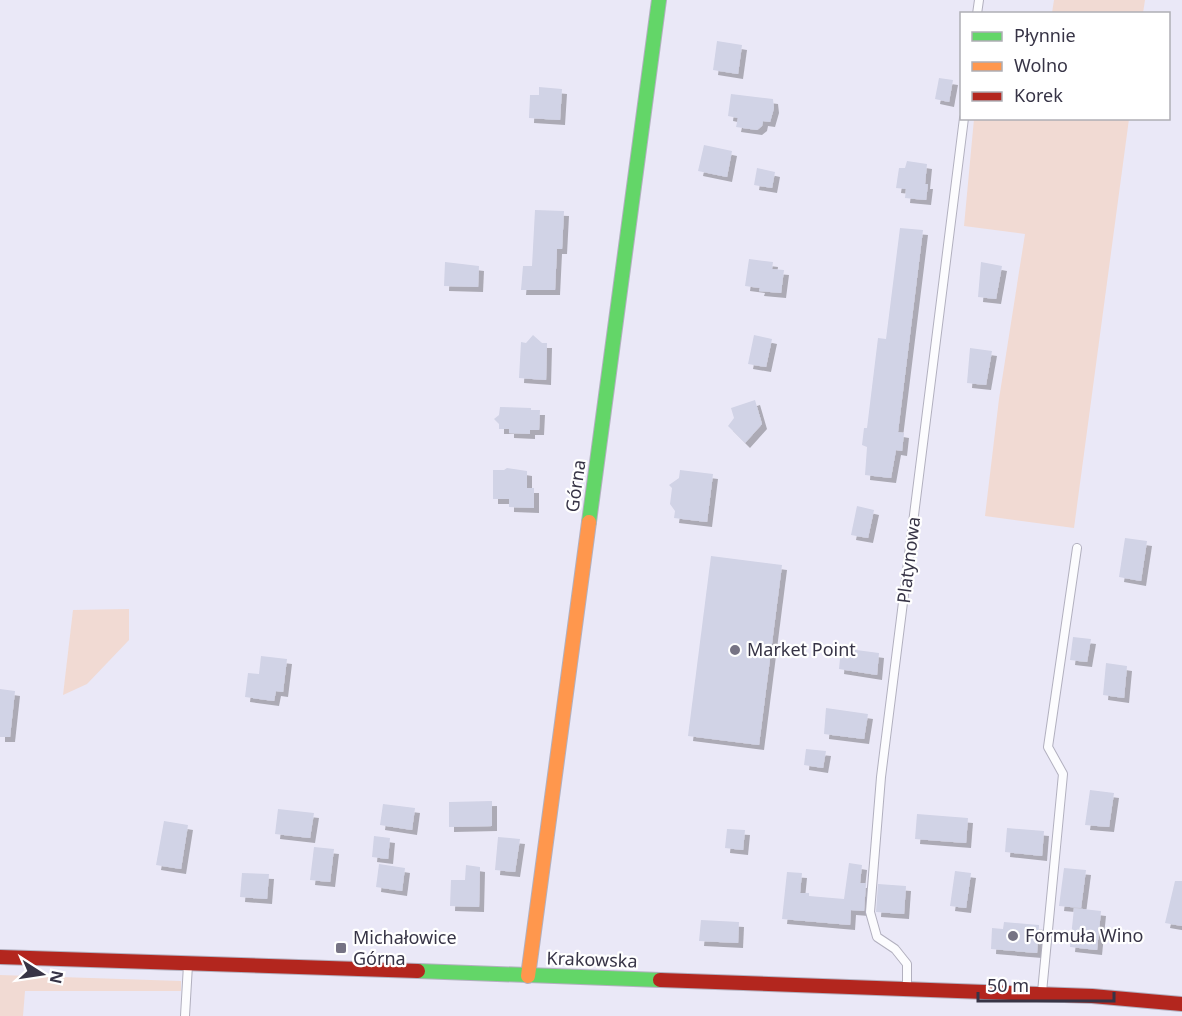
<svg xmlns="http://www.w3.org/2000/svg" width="1182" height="1016" viewBox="0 0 1182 1016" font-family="'Noto Sans',sans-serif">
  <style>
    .green { fill: #f1dad3 }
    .building { fill: #d1d3e6; filter: url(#shadow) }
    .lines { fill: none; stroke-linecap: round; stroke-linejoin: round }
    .lane-casing { stroke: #b2b0bf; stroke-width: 10 }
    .fast-casing { stroke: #b2b0bf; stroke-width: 16 }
    .slow-casing { stroke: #b2b0bf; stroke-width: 16 }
    .jam-casing { stroke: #b2b0bf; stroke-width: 16 }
    .lane { stroke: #fcfcfe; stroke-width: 8 }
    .fast { stroke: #63d668; stroke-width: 14 }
    .slow { stroke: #ff974d; stroke-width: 14 }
    .jam { stroke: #b3261e; stroke-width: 14 }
    .poi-dot { fill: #767384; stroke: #fff; stroke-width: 2 }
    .labels { text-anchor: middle; stroke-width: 4.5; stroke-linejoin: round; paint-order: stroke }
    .street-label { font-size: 18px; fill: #373446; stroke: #fff }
    .poi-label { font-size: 18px; fill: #373446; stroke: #fff; text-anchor: start }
  </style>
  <defs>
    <filter id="shadow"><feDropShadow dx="5" dy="5" stdDeviation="0" flood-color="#0004"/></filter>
  </defs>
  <rect width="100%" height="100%" fill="#eae8f7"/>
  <!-- green -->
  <g class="green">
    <path d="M1054,0h91l-2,13h-91z"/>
    <path d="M974,119h155l-55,409 -89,-12 14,-117 26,-165 -61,-8z"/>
    <path d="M129,609v31l-42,44 -24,11 10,-85z"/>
    <path d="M0,975l181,6v10h-156l-2,25h-23z"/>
  </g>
  <!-- building -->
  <g class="building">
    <path d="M717,41l25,4 -4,29 -25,-4z"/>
    <path d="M939,78l14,2 -4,22 -14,-3z"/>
    <path d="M539,87l23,2 -2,31 -31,-2 1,-23h9z"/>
    <path d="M731,94l42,5 1,9 -4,14 -7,-1 -1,5 -5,4 -21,-3 2,-9 -10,-2z"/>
    <path d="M704,145l28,6 -5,26 -29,-6z"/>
    <path d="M907,161l20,3 -2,20h3l-2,16 -21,-2 1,-9 -10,-1 3,-20h6z"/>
    <path d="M757,168l18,4 -3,16 -18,-3z"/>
    <path d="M535,210l29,1 -2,38h-5l-2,41h-34l2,-24h9z"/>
    <path d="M900,228l23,2 -25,202 6,1 -2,18 -6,-1 -5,28 -26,-3 2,-28 -5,-2 2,-17h3l11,-90 8,1z"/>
    <path d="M749,259l24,3 -1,7 12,1 -3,23 -22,-2 1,-3 -15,-2z"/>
    <path d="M445,262l34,4 -1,21 -34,-1z"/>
    <path d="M981,262l21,4 -6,33 -18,-2z"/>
    <path d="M533,335l9,8h5l-1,37 -27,-2 2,-36 5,1z"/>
    <path d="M754,335l18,4 -6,28 -18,-3z"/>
    <path d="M970,348l22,3 -6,34 -19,-2z"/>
    <path d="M755,400l7,24 -17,19 -17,-17 6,-8 -3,-10z"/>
    <path d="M500,407l31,1v2h9l-1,20h-9v4l-21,-1v-4h-10v-5l-5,-5 5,-4z"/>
    <path d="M507,468l20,3v17h7v20l-25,-1v-8h-16v-29h11z"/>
    <path d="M680,470l33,4 -6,48 -33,-4 1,-7 -5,-7 2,-16 -3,-3 10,-7z"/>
    <path d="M857,506l17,4 -6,28 -17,-3z"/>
    <path d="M1125,538l22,3 -6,40 -22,-4z"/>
    <path d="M711,556l71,9 -23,180 -71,-9z"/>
    <path d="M1073,637l18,2 -4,23 -17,-2z"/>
    <path d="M841,648l38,5 -2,22 -38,-6z"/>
    <path d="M261,656l26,3 -4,33 -7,-1 -2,10 -29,-4 3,-24 11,1z"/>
    <path d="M1106,663l21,3 -3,32 -21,-3z"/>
    <path d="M0,689l15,2 -5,46h-10z"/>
    <path d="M826,708l42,6 -4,25 -40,-5z"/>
    <path d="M806,749l20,2 -3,17 -19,-3z"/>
    <path d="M1090,790l24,3 -5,34 -24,-2z"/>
    <path d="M492,801v25l-43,1v-25z"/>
    <path d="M383,804l32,4 -3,22 -32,-5z"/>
    <path d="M278,809l36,4 -4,25 -35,-4z"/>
    <path d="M917,814l51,4 -2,25 -51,-4z"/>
    <path d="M164,821l24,4 -7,44 -25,-4z"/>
    <path d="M1007,828l37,3 -2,25 -37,-4z"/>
    <path d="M727,829l18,1 -2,20 -18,-2z"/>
    <path d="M374,836l16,2 -2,21 -16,-2z"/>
    <path d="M498,837l22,2 -5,33 -20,-2z"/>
    <path d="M314,847l20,2 -4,33 -20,-2z"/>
    <path d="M849,863l13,2 -2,18h6l-2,28 -13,-1 -1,15 -68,-6 5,-47 15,1 -2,20h9v3l35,3z"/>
    <path d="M379,864l26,4 -3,23 -26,-4z"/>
    <path d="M466,865l14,2 -1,40 -29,-1 1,-26h14z"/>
    <path d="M1064,868l22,2 -5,38 -22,-2z"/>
    <path d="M955,871l16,2 -5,35 -16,-2z"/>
    <path d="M242,873l27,1 -2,25 -27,-2z"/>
    <path d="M1175,881h7v45l-17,-3z"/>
    <path d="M878,884l28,2 -2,28 -28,-2z"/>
    <path d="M1074,908l27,3 -4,39 -27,-3z"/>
    <path d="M701,920l38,2 -1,21 -39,-2z"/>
    <path d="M1004,922l35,3 -2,28 -46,-4 1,-21 11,1z"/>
  </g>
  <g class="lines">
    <defs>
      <g id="lane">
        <path d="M977,14l2,-14"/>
        <path d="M907,986v-22l-12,-15 -18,-12 -7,-25 11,-135 83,-659"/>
        <path d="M1042,992l21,-218 -15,-27 29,-199"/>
        <path d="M185,1016l3,-51"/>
      </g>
      <g id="fast">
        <path d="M589,522l70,-522"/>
        <path d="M418,971l242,9"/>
      </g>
      <path id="slow" d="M528,976l61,-454"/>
      <g id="jam">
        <path d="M0,957l418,14"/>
        <path d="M660,980l432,16 90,8"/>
      </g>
    </defs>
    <!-- lane casing -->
    <use href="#lane" class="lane-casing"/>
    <!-- fast casing -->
    <use href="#fast" class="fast-casing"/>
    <!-- slow casing -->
    <use href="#slow" class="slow-casing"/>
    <!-- jam casing -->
    <use href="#jam" class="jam-casing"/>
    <!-- lane -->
    <use href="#lane" class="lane"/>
    <!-- fast -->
    <use href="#fast" class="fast"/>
    <!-- slow -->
    <use href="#slow" class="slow"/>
    <!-- jam -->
    <use href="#jam" class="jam"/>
  </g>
  <!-- markers -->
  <g class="poi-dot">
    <circle cx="735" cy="650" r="6"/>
    <circle cx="1013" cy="936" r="6"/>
    <rect x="335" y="942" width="12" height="12" rx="3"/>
  </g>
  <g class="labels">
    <!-- street labels -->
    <g class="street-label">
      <text transform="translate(576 486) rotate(-82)" y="6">Górna</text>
      <text transform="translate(909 560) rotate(-83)" y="6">Platynowa</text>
      <text transform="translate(592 960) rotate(2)" y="6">Krakowska</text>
    </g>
    <!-- poi labels -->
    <g class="poi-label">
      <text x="747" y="656">Market Point</text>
      <text x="1025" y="942">Formuła Wino</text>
      <text x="353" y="944">Michałowice<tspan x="353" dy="21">Górna</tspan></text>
    </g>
  </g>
  <!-- legend -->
  <rect x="960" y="12" width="210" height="108" fill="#ffffff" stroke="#afaeb5" stroke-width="1.5"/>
  <rect x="972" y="32" width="30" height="9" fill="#63d668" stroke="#afaeb5" stroke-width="1.5"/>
  <text x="1014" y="42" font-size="18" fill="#373446">Płynnie</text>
  <rect x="972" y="62" width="30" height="9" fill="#ff974d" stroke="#afaeb5" stroke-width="1.5"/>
  <text x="1014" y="72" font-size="18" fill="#373446">Wolno</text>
  <rect x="972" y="92" width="30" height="9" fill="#b3261e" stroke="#afaeb5" stroke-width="1.5"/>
  <text x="1014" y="102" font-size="18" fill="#373446">Korek</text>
  <!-- north arrow -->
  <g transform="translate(42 974) rotate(102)" stroke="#ffffff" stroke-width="4.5" paint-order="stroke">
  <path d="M0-4.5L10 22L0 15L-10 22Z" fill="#373446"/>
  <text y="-9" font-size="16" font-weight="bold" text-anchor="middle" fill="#373446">N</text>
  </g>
  <!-- scale -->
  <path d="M978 992v9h136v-9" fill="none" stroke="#373446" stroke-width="3"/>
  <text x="987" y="992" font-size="18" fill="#373446" stroke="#ffffff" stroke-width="4.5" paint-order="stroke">50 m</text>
</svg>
